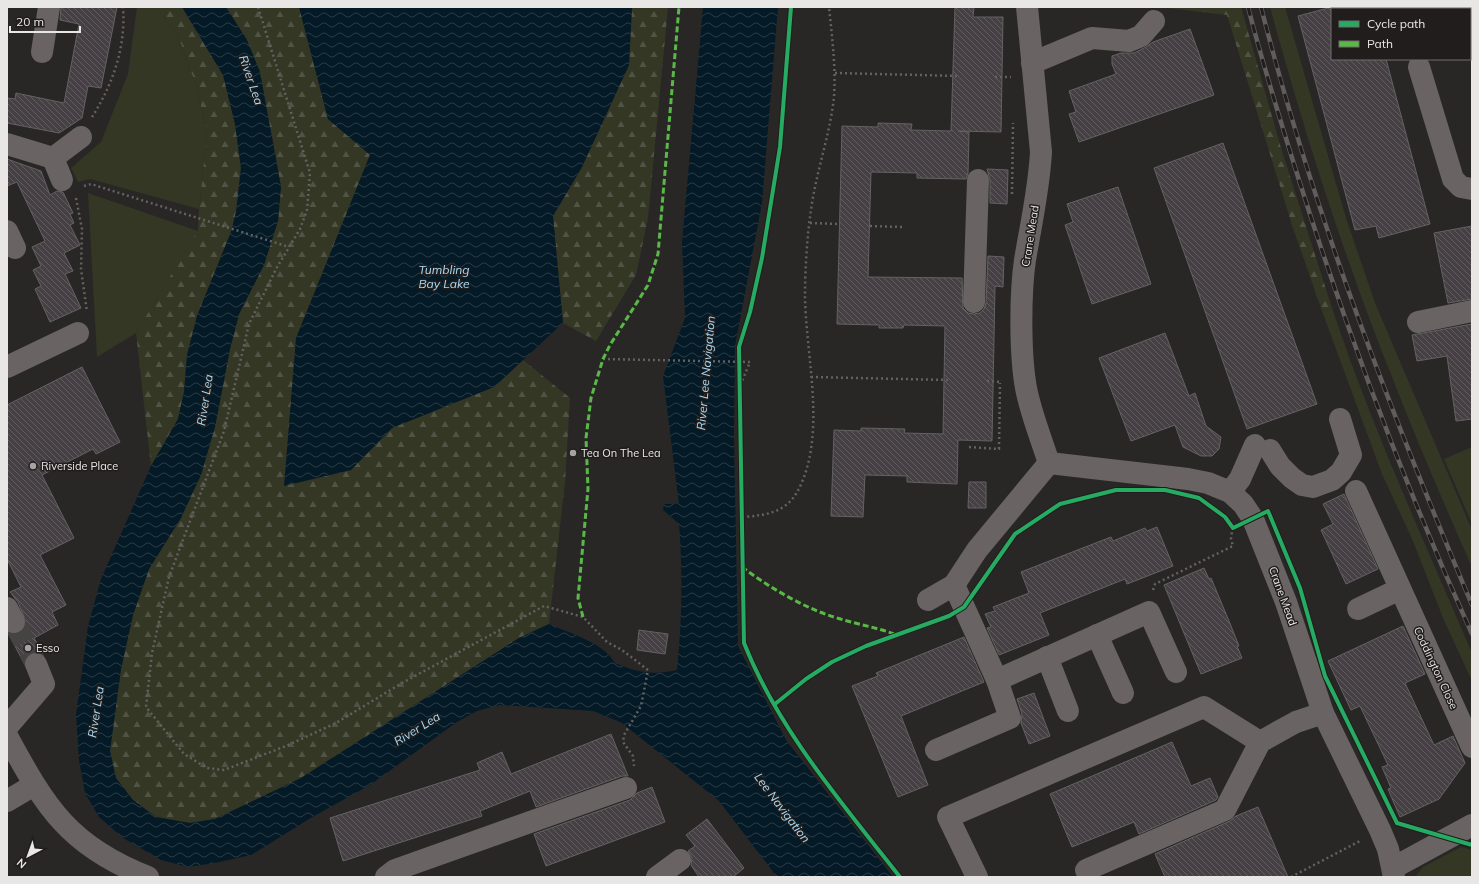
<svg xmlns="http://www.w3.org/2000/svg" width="1479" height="884" viewBox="0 0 1479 884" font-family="Mulish,sans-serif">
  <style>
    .grass { fill: #333724 }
    .forest { fill: url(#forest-firs) }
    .water { fill: url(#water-waves) }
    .building { fill: url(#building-back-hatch); stroke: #636262 }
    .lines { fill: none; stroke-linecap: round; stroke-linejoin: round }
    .minor-tunnel { stroke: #464443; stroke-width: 22; stroke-dasharray: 22 11; stroke-linecap: butt }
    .path { stroke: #646161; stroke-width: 2.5; stroke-dasharray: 2 3; stroke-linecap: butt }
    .minor { stroke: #696363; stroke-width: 22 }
    .major { stroke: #6a6363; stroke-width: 22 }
    .rail-casing { stroke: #605d5c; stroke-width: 4.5 }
    .rail { stroke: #201d1c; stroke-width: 3; stroke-dasharray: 9; stroke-linecap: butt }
    .quiet { stroke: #58b947; stroke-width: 3; stroke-dasharray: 6 3; stroke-linecap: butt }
    .cycleway-casing { stroke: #201d1c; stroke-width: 6 }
    .cycleway { stroke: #26ab63; stroke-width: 4 }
    .poi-dot { fill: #a6a4a3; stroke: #201d1c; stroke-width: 1.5 }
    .labels { text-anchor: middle; stroke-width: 3; stroke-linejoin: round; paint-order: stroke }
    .street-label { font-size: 11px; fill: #e9e7e6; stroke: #201d1c }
    .poi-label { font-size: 11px; fill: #e9e7e6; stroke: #201d1c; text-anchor: start }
    .water-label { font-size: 12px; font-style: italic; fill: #a8dcf8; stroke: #201d1c }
  </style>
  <defs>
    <pattern id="forest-firs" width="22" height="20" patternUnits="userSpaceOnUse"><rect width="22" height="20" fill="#333724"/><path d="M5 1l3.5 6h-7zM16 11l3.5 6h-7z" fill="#515444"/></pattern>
    <pattern id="water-waves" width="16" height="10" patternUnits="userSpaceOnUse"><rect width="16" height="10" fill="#041a26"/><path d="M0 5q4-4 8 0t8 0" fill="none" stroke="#293b46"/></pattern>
    <pattern id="building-back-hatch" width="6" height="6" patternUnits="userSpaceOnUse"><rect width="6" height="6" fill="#464045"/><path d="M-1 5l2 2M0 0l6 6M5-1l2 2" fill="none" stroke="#615c60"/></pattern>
  </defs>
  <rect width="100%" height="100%" fill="#292726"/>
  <!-- grass -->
  <g class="grass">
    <path d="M137,7h19l23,31 18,50 10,46 -8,75 -109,-30 -12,3 -7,-14 30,-26 27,-68z"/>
    <path d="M1270,7h15l61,211 29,85 97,227v37c-28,-63 -55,-126 -80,-190 -48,-120 -88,-245 -122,-370z"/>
    <path d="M88,193l110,38 -62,102 -39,24z"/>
    <path d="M1332,308c39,117 91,231 140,345v28l-29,-63 -30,-77 -31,-67 -60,-163z"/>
    <path d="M1472,447v77l-28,-65z"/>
    <path d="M1461,847l11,3v27h-57l8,-10z"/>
  </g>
  <!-- forest -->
  <g class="forest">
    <path d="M156,7h26l41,68 12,49 6,44 -5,44 -5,20 -34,84 -10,39 -3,37 -6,27 -27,47 -15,-133 62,-103 1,-21 8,-76 -10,-45 -18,-50z"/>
    <path d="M226,7h73l29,112 42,35 -24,63 -62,268 67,-15 41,-42 102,-41 29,-27 47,38 -5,84 -16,142 -30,14 -218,140 -86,41 -25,4 -34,-6 -23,-17 -17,-22 -6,-27 11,-82 12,-54 16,-46 32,-51 34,-91 15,-78 9,-35 25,-49 14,-44 3,-34 -9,-52 -25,-95z"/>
    <path d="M632,7h36l-20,211 -12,57 -40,66 -33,-18 -10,-107 29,-49 47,-102z"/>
    <path d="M1241,7l40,141 51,160 -10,3 -30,-86 -65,-210 -59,-7z"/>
  </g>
  <!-- water -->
  <g class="water">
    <path d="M182,7h44l21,33 13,32 21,115 -3,34 -14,44 -25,49 -9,35 -15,78 -14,48 -20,43 -32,51 -16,46 -12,54 -11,82 6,27 17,22 23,17 34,6 25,-4 86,-41 218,-140 30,-14c22,10 54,18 66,39 24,10 36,12 62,7 5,-49 6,-97 2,-146l-16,-14 1,-6h15l-16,-128 22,-58 -3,-76 21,-235h75l-16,196 -27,143 -1,89 4,211 48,94 107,137h-116l-58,-76 -97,-78 -29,-12 -93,-6 -23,6 -20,11 -87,63 -56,31 -63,39 -36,8 -27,4 -27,-7 -38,-22 -24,-21 -14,-24 -6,-33 -3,-45 12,-89 13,-47 50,-113 27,-47 6,-27 3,-37 10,-39 34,-84 5,-20 5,-44 -6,-44 -12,-49z"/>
    <path d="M299,7h333l-3,58 -47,102 -29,49 10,107 -69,64 -102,41 -41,42 -67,16 12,-148 74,-183 -42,-36z"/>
  </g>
  <!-- building -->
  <g class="building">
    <path d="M61,7h56l-16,81 -13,-2 -6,32 -23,15 -52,-10v-25l8,1 1,-6 48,10 15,-79 -19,-4z"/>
    <path d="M955,7h19l-1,10h30l-2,115 -43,-1 11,1 -1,41 -2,6 -49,-1v-5l-46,-1 -3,105 94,1 1,30 5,5 6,1 6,-1 4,-4 2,-6 2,-47 16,1 -1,30 -8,-1 -3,155 -34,-1 -1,44 -50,-2v-6l-42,-1 -2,42 -32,-1 3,-86 27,1v-3l44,1 -1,4 39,1 2,-108 -41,-1 -1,3h-24v-3l-42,-1 5,-198 36,1v-4l34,1 -1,6 40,1z"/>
    <path d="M1332,7v52h54l44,165 -51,14 -3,-12 -21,4 -57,-214z"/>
    <path d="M1190,29l24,66 -135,47 -10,-28 7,-2 -7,-21 47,-17 -4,-10v-8l9,-3h13l12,-6 7,-5z"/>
    <path d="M1223,143l94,261 -70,25 -93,-261z"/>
    <path d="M7,159l34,12 9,24 7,-4 6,1 10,21 -3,1 4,9 -4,2 10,20 -16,8 9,18 -8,3 16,34 -31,14 -15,-33 6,-3 -8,-16 8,-4 -9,-19 13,-6 -28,-59 -10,4z"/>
    <path d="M987,169l21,1 -1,34 -17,-1v-23z"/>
    <path d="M1118,187l33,97 -59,20 -27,-79 8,-3 -6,-18z"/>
    <path d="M1472,226v73l-24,4 -14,-70z"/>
    <path d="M1472,324v95l-16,2 -9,-65 -30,5 -5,-26z"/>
    <path d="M1165,333l24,63 6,-3 11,33 15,11 -2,12 -7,7h-11l-18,-9 -8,-22 -44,16 -32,-83z"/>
    <path d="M82,367l38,75 -24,12 -3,-5 -51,26 32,63 -34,17 26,50 -14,7 6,13 -24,13 9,16 -6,-2 -6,1 -5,4 -2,6 -16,-30 6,1 6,-1 5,-4 1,-7 -8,-20 -8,-10 11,-5 -14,-28v-154z"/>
    <path d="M969,482h17v26h-18z"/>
    <path d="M1344,494l34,75 -32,15 -25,-54 12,-6 -10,-20z"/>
    <path d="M1157,527l16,39 -46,18 -2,-5 -85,34 9,22 -50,20 -12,-27 4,-1 -6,-13 10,-3 -2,-4 36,-14 -8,-21 90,-35 2,4 32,-13 2,3z"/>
    <path d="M1204,568l5,11 2,-1 18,43 10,25h-2l5,12 -41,16 -37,-89z"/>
    <path d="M1403,626l22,48 -20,9 29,62 19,-9 12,27 -26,36 -39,18 -12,-28 3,-1 -9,-21 6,-2 -28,-59 -9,4 -23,-49z"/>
    <path d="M639,630l29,4 -3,20 -28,-4z"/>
    <path d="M964,637l20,45 -83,34 27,69 -30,12 -46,-111 26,-10 -2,-3z"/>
    <path d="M1034,693l16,43 -21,8 -8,-21 1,-9 -5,-15z"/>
    <path d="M611,734l17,42h-6l-86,31 -6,-16 -50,20 2,5 -139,45 -13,-43 150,-48 -3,-7 25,-11 9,22z"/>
    <path d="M1172,742l19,44 19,-8 8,19 -2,3 -77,34 -5,-12 -62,25 -22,-53z"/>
    <path d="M652,787l13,35 -119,44 -12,-32 96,-34 7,-7z"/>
    <path d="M1258,807l30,70h-123l-10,-23 75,-33 6,-5z"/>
    <path d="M707,819l37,49 -11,9h-34l-8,-12 1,-7 -4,-7 7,-5 -9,-11z"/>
  </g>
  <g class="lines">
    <!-- minor-tunnel -->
    <path class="minor-tunnel" d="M14,622l22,42"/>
    <!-- path -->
    <g class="path">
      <path d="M258,7l52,166 -3,37 -7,19 -24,40 -27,55 -25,107 -55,146 -17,76 -6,54 38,47 23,14 17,2 62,-24 50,-23 66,-40 142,-77 39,11 24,25 15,8 26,20 -7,36 -17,29 -1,7 10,14 1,10"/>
      <path d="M835,73l124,3"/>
      <path d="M995,77h16"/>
      <path d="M92,117c21,-33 34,-70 31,-110"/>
      <path d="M84,186l7,-2 198,63"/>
      <path d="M1012,194l1,-71"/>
      <path d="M76,198l6,31 -1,40 6,43"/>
      <path d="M810,223l30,1"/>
      <path d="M870,226l32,1"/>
      <path d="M603,359l147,3 -12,29"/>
      <path d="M811,377l138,3"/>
      <path d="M987,381l15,1"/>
      <path d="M969,447l30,2 1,-66"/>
      <path d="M742,517c28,-2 48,-5 60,-35 23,-54 4,-127 3,-185 0,-27 2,-61 6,-87 5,-38 19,-75 23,-113 2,-30 -2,-60 -5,-90"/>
      <path d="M1153,590l2,-6 78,-38 -2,-7 1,-8"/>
      <path d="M1291,877l69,-36"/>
    </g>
    <!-- minor -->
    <g class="minor">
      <path d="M1027,7l14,145c-2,37 -10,72 -16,108 -5,34 -5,95 1,128 5,26 15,50 23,75"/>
      <path d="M42,52l7,-45"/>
      <path d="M1032,63l60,-25 37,3 12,-5 13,-15"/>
      <path d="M1419,67l34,112 8,8 11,2"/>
      <path d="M7,144l46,14"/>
      <path d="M62,180l-9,-22 28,-21"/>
      <path d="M7,231l8,17"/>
      <path d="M974,302l4,-122"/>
      <path d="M1418,322l54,-11"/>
      <path d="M7,367l71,-34"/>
      <path d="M1270,450l10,16 12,12 10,7 11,2 19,-7 9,-8 10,-17 -11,-36"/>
      <path d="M1049,463l139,16 20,4 22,9 13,12 10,15 33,83 37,111 57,117 8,19 6,28"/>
      <path d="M1356,491l116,256"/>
      <path d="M1230,492l10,-13 15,-34"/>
      <path d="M954,585l43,95 152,-68 27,60"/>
      <path d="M928,600l26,-15 23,-35 72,-87"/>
      <path d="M7,608l7,14"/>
      <path d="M1358,609l42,-20"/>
      <path d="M1097,635l26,58"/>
      <path d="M1047,657l21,54"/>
      <path d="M7,727l37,-43 -8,-20"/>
      <path d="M936,750l74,-32 -13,-38"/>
      <path d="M7,801l27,-16"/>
      <path d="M1393,868l79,-43"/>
      <path d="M386,877l9,-7 231,-82"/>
      <path d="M657,877l23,-17"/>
      <path d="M977,877l-29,-60 256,-110 56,35"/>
      <path d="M1089,877l-3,-7 139,-60 35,-68 36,-20 27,-9"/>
    </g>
    <!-- major -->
    <path class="major" d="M7,736c39,72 62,110 141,141"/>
    <defs>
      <g id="rail">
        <path d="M1248,7c15,58 33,116 51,173 49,155 106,306 173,454"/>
        <path d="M1261,7c52,205 129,403 211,598"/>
      </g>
    </defs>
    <!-- rail casing -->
    <use href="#rail" class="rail-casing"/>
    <!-- rail -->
    <use href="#rail" class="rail"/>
    <!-- quiet -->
    <g class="quiet">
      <path d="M742,567c25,19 62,41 92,50 21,7 42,10 63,18"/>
      <path d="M583,617l-5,-19 10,-109 -2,-51 5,-40 12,-39 7,-14 38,-60 10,-31 21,-247"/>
    </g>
    <defs>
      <g id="cycleway">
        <path d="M791,7l-11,140 -18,111 -12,54 -11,35 5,296c35,88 98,160 156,234"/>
        <path d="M775,704l31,-25 26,-17 34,-16 83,-30 15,-9 51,-73 45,-30 56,-14h49l34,8 26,19 8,11 35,-17 32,77 25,88 72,147 75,22"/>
      </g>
    </defs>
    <!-- cycleway casing -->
    <use href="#cycleway" class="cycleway-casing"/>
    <!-- cycleway -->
    <use href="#cycleway" class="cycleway"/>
  </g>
  <!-- markers -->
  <g class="poi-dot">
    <circle cx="573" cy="453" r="4"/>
    <circle cx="33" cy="466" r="4"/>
    <circle cx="28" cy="648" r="4"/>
  </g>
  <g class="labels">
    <!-- street labels -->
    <g class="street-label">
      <text transform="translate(1030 236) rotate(-81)" y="4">Crane Mead</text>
      <text transform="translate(1283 596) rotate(70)" y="4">Crane Mead</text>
      <text transform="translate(1436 668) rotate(65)" y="4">Coddington Close</text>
    </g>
    <!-- poi labels -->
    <g class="poi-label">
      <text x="581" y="457">Tea On The Lea</text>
      <text x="41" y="470">Riverside Place</text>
      <text x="36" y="652">Esso</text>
    </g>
    <!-- water labels -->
    <g class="water-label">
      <text transform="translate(251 80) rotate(71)" y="4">River Lea</text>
      <text x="444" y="274">Tumbling<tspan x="444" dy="14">Bay Lake</tspan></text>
      <text transform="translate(706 373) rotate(-85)" y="4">River Lee Navigation</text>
      <text transform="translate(205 400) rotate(-81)" y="4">River Lea</text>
      <text transform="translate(96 712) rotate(-81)" y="4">River Lea</text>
      <text transform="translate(417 729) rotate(-32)" y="4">River Lea</text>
      <text transform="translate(782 808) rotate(53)" y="4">Lee Navigation</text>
    </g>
  </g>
  <!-- border -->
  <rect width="1479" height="884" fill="none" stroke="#e9e7e6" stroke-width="16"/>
  <!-- legend -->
  <rect x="1331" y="8" width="140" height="52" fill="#201d1c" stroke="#706e6d"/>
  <rect x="1339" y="21" width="20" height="6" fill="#26ab63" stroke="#706e6d"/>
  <text x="1367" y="28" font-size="12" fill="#e9e7e6">Cycle path</text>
  <rect x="1339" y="41" width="20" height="6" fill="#58b947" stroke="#706e6d"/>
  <text x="1367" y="48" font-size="12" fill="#e9e7e6">Path</text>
  <!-- north arrow -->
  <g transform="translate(28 856) rotate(221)" stroke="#201d1c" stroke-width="3" paint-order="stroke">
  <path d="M0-3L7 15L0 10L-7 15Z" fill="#e9e7e6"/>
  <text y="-6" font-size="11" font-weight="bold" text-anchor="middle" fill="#e9e7e6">N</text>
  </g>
  <!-- scale -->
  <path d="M10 26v6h70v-6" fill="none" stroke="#e9e7e6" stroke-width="2"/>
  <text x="16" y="26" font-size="12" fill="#e9e7e6" stroke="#201d1c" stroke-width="3" paint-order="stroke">20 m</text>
</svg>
